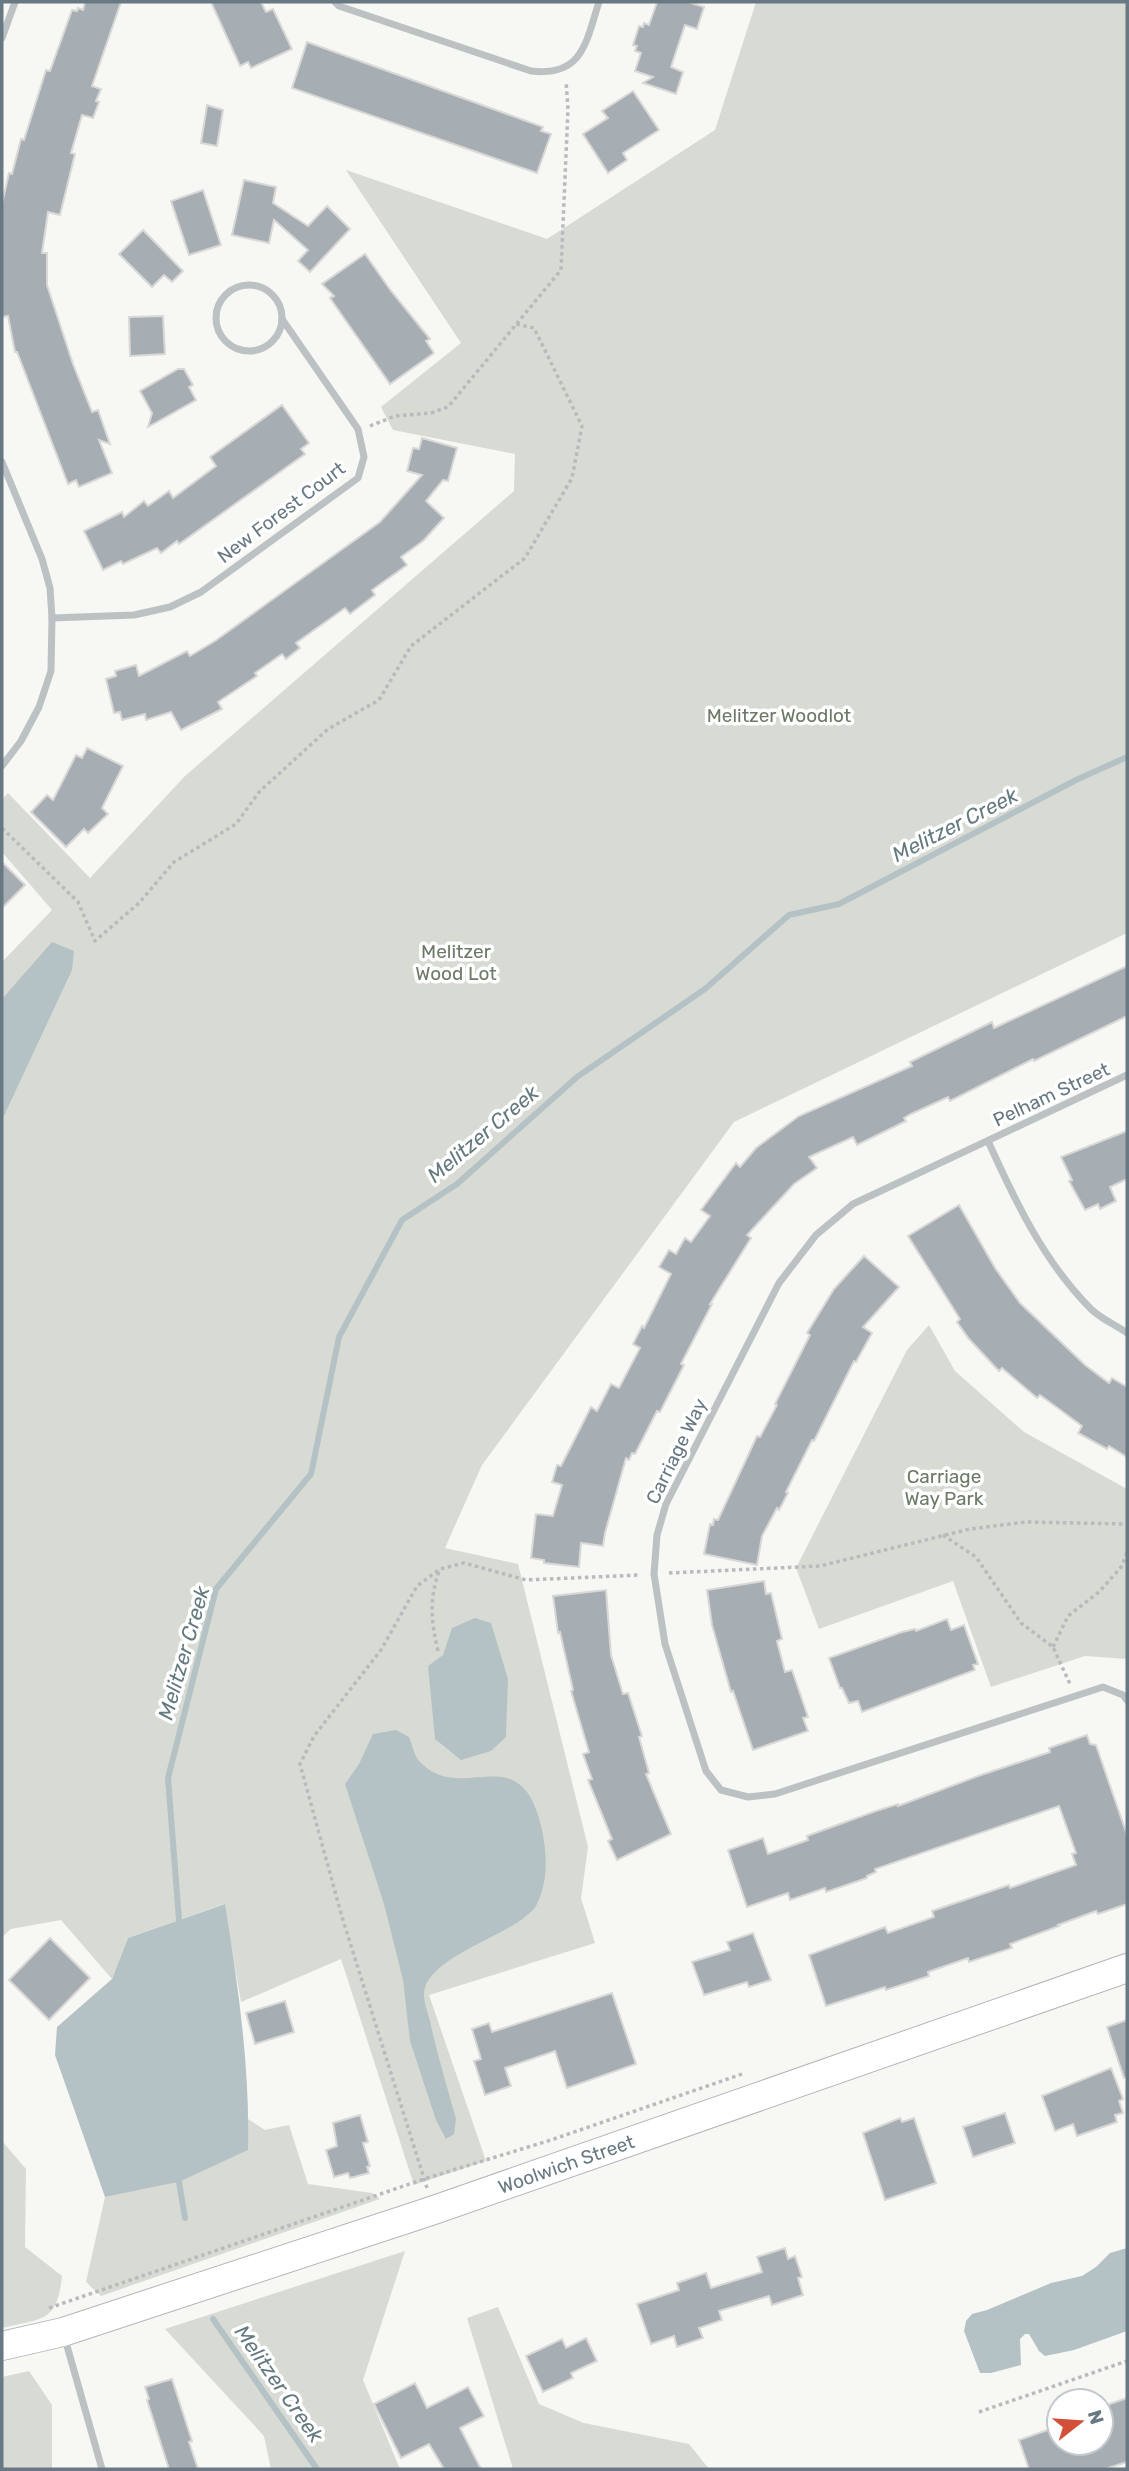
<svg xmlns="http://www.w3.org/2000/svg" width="1129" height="2471" viewBox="0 0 1129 2471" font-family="Rubik,sans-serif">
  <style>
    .green { fill: #d7dbd4 }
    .water { fill: #b5c2c5 }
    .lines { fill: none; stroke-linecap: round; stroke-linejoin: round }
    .stream { stroke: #b5c2c5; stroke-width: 6 }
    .building { fill: #a7aeb3; stroke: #d9d8d7; stroke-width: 2 }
    .secondary-casing { stroke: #b1b7bb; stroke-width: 30 }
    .path { stroke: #b7bbbd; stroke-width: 3.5; stroke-dasharray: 3.5 3.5; stroke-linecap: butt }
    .street { stroke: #bcc1c4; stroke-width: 7 }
    .secondary { stroke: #fff; stroke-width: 28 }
    .labels { text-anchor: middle; stroke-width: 7; stroke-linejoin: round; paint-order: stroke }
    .street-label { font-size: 19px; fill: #697983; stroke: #fff }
    .park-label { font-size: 19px; fill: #6c7a67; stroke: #fff }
    .water-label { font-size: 21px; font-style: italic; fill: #647a7f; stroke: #fff }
  </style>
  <rect width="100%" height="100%" fill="#f7f7f4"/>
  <!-- green -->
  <g class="green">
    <path d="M756,2h371v931l-393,189 -252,343 -37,83 73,16 70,283 -7,51 14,45 -166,52 57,166 -72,24 -73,-226 -100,43 -17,-98 -96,34 -16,41 -51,-59 -50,9 -9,8v-975l50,-52 -50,-58v-52l6,-7 82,85 95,-102 329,-285 1,-37 -122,-24 -12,-23 80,-64 -115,-173 201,69 168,-109z"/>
    <path d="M929,1325l26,46 69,61 103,57v170l-42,-3 -94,31 -38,-106 -134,48 -23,-61 111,-218z"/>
    <path d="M248,2119l17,11 24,-5 19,59 64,9 8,6 -279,97 -15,-14 19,-85 74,-15 68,-32z"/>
    <path d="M2,2141l24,28 -1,78 37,29c-5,47 -19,42 -60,52z"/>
    <path d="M405,2251l-42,129 37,89h-129l-7,-33 -99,-107z"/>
    <path d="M498,2307l41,97 45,19 105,21 20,25h-196l-46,-151z"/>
    <path d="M29,2371l23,34v64h-50v-92z"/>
  </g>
  <!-- water -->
  <g class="water">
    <path d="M52,942l22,9 -2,19 -70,150v-121z"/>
    <path d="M475,1618l16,5 17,56 -2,58 -15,14 -30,9 -26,-21 -7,-73 15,-11 9,-27z"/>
    <path d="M396,1730l13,7c3,7 5,18 10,24 42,45 97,-22 120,57 8,29 11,61 -3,88 -2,4 -8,8 -11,11 -25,21 -101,43 -101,78 0,8 4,18 6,26 7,33 17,65 26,98l-2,15 -8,5 -10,-19 -26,-79 -7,-61 -19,-76 -39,-120 14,-20 14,-30z"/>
    <path d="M225,1904c13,81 25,163 23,246l-69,32 -74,15 -50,-142 2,-28 55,-48 16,-41z"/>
    <path d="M1127,2248v83l-53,19 -29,6 -6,-5 -10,-17h-4l-5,5 1,26 -30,8h-11l-16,-42 2,-10 6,-7 15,-4 64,-27 31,-7 14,-9 14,-14z"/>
  </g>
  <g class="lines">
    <!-- stream -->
    <g class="stream">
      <path d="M179,1920l-11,-142 48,-189 95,-115 28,-137 63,-117 55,-36 120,-107 128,-88 84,-74 50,-11 237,-124 51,-23"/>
      <path d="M179,2182l6,36"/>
      <path d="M213,2319l104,150"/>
    </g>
  </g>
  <!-- building -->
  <g class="building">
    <path d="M85,2h36l-29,84 9,3 -5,12 3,1 -6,16 -11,-3 -11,38 4,1 -15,61 -12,-3 -6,41h5v32l26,79 19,48 6,-2 12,34 -11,-4 13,33 -33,14 -3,-7 -8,4 -51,-132h-2l-7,-36 -6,1v-113l7,-31 3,1 9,-35 3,1 22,-70 4,1 22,-61 5,1 1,-3 5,2z"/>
    <path d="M211,2h50l5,10 7,-3 19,40 -41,19 -3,-6 -8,4z"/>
    <path d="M657,2h31l16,5 -7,22 -12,-4 -14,42 12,5 -7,22 -33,-11 10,-6 -18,-6 6,-18 -6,-2 2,-5 -4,-1 6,-19 4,1 1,-4 5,2z"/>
    <path d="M307,42l236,85 -2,4 10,3 -14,39 -245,-85z"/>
    <path d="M633,91l26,39 -36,23 4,7 -19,13 -25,-39 25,-16 -6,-7z"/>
    <path d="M207,105l16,5 -6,36 -16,-3z"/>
    <path d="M244,180l32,7 -3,16 35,23 19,-20 23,23 -40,43 -12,-11 10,-11 -34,-30 -5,23 -37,-8z"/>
    <path d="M203,190l18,55 -32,10 -18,-54z"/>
    <path d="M143,230l40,41 -11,11 -8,-7 -12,12 -33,-33z"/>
    <path d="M365,254l26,37 39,48 -4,2 8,12 -44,31 -60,-86 4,-2 -12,-12z"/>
    <path d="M163,316l2,38 -35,2 -1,-39z"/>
    <path d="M178,369h6l9,16 -4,2 7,13 -48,27 4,-14 -12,-22z"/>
    <path d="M282,405l27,38 -8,6 4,5 -126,90 -2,-3 -16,12 -4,-5 -34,16 -2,-3 -18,9 -19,-39 38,-19 2,5 20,-16 4,5 21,-15 4,7 43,-32 -6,-9z"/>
    <path d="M422,438l35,10 -9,33 -5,-1 -17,21 18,17 -21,23 -22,16 6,8 -35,25 3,5 -25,19 -5,-6 -49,35 4,5 -14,11 -4,-5 -27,19 2,3 -39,26 4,7 -41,21 -10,-18 -25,8 -1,-6 -23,6 -2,-8 -6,1 -8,-34 10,-3 -1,-5 21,-6 3,11 48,-25 3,5 25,-15 165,-119 42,-47 -15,-4 6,-23 6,1z"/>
    <path d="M87,748l36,18 -21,42 6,6 -20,19 -4,-4 -18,18 -35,-35 16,-17 6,5 23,-45 6,3z"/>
    <path d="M2,862l23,23 -23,23z"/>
    <path d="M1127,966v50l-93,45 -1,-2 -83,42 -2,-4 -37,17 -7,4 2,3 -49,24 -4,-8 -44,20 8,11 -23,16 -47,51 4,3 -41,66h2l-31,60 3,1 -24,47 -3,-1 -22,43 -3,-1 -3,7 -3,-2 -21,75 -2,13 -22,-3 -2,24 -35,-4v-3l-13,-2 5,-44 17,2 9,-31 -10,-3 5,-17 4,1 30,-59 6,4 14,-27 8,4 21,-40 -7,-4 9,-18 2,2 27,-54 -12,-7 10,-17 7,4 9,-16 6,4 19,-26 -9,-6 35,-47 4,4 16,-19 43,-32 113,-50 -2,-4 82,-40 2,6z"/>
    <path d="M1127,1131v48l-17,8 6,14 -16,8 -2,-5 -13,6 -16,-29 3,-1 -11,-23z"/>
    <path d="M959,1205l36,63 25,35 65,62 24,18 3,-5 15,9v70l-18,-11 -2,3 -29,-16 4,-7 -42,-31 -3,3 -35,-30 -3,3 -30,-32 -12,-17 3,-3 -52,-83z"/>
    <path d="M864,1256l35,31 -36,40 9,6 -16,29 -2,-1 -40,80 -2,-1 -26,52 2,1 -9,17 -2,-2 -15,28 -5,29 -53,-11 6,-30 3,1 1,-6 4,1 39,-84 3,1 17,-32 -2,-1 35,-69 -3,-2 27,-44z"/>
    <path d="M764,1581l2,13 5,-1 11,46 -5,2 8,31 7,-2 16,47 -5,1 5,13 -55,19 -20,-59 -2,1 -19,-67 -5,-35z"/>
    <path d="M606,1590l5,65 12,39 5,-1 14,43 -3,1 10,36 -3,1 25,60 -54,26 -9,-19 4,-2 -24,-59 4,-1 -9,-25 6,-2 -18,-61 2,-1 -13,-58 -2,1 -5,-37z"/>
    <path d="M947,1619l4,11 13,-5 14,39 -5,1 2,5 -113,42 -4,-11 -9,2 -7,-15h-2l-11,-30 73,-26 13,-3 1,2z"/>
    <path d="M1087,1735l3,9 6,1 31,90v69l-29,10 -2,-3 -38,14 1,1 -49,18 2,4 -43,14 -1,-4 -40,14 1,4 -43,14 -1,-3 -59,19 -17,-51 76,-28 3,6 46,-16 -2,-6 77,-26 1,3 66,-23 -4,-11 4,-1 -17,-47 -184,63 1,3 -9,4v2l-41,14 -1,-4 -35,12 -2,-7 -41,14 -19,-57 35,-12 5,16 40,-14 -1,-4 69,-25 22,-7v2l83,-31 69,-23 -1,-4z"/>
    <path d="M753,1933l18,47 -22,7 -2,-5 -43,13 -12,-33 38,-12 -3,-8z"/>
    <path d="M50,1938l40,40 -41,42 -40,-40z"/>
    <path d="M612,1993l24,71 -69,24 -12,-37 -50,17 6,18 -26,9 -11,-34 7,-2 -9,-30 17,-6 3,9z"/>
    <path d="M285,2001l9,31 -39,12 -9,-31z"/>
    <path d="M1127,2020v57l-3,1 -17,-51z"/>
    <path d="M1111,2068l12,31 -4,2 4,12 -8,2 2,7 -40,14 -4,-12 -18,7 -13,-35z"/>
    <path d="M1005,2113l10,30 -42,14 -10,-30z"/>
    <path d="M360,2115l8,27 -5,1 7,23 -3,1 2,6 -19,5 -2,-5 -14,4 -8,-27 11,-4 -4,-23z"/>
    <path d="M900,2118l2,4 12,-4 22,65 -51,17 -22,-67z"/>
    <path d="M785,2248l3,11 7,-3 7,21 -4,1 5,17 -31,10 -3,-9 -50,15 3,9 -23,8 4,10 -26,9 -3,-11 -23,8 -14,-40 42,-14 -2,-7 29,-10 5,15 51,-16 -5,-15z"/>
    <path d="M586,2338l11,23 -26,12 2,5 -30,14 -17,-36 36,-17 4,9z"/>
    <path d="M172,2379l20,62 -3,1 9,27h-29l-22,-69 2,-1 -4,-12z"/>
    <path d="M415,2383l12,25 41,-21 16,29 -24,12 21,41h-37l-15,-25 -28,14 -27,-54z"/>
    <path d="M1127,2398v64l-22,7h-76l-10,-29 40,-14v17h42v-36z"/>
  </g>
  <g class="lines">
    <defs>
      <g id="secondary">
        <path id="s1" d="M2,2346l61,-14 371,-122 693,-242"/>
      </g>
    </defs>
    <!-- secondary casing -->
    <use href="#secondary" class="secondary-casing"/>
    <!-- path -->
    <g class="path">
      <path d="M370,426l25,-10 36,-3 17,-6 113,-137 7,-161 -2,-28"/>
      <path d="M2,828l76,74 17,39 44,-38 35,-41 62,-38 23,-32 69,-63 51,-29 32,-54 114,-88 47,-80 10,-52 -48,-98 -18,-4"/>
      <path d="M943,1535l33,22 45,66 32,24 17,37"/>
      <path d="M669,1573l151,-7 150,-37 56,-7 101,2"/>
      <path d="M1053,1647l15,-31 31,-24 23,-26 5,-14"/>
      <path d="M438,1651c-7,-30 -9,-51 1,-80"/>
      <path d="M427,2188l-85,-271 -42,-153 14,-28 67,-86 36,-64 23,-17 24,-6 62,17 114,-5"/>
      <path d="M49,2308l375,-129 127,-39 194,-67"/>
      <path d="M979,2412l148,-51"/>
    </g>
    <!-- street -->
    <g class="street">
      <path d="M335,2l4,4 192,65c52,6 55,-29 68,-69"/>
      <path d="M2,38l13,-36"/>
      <circle cx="249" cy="318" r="33"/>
      <path d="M2,462l40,97 8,29 2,30 -1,53 -12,36 -18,34 -19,25"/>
      <path d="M52,618l82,-3 36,-8 31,-15 157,-114 6,-21 -6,-28 -76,-110"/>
      <path d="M1127,1075l-274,129 -37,31 -37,48 -113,221 -9,31 -3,39 11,70 41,127 15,19 27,7 27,-3 328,-107 20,8 4,5"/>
      <path d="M988,1141c27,60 56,121 103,168 10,10 25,16 36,24"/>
      <path d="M65,2339l37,130"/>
    </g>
    <!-- secondary -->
    <use href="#secondary" class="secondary"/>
  </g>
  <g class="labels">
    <!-- street labels -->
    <g class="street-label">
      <text transform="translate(281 512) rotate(-37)" y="7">New Forest Court</text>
      <text transform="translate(1051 1094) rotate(-25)" y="7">Pelham Street</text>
      <text transform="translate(676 1451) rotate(-64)" y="7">Carriage Way</text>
      <text dy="7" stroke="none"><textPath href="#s1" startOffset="593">Woolwich Street</textPath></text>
    </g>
    <!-- park labels -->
    <g class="park-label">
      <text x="779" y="722">Melitzer Woodlot</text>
      <text x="456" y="958">Melitzer<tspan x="456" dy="22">Wood Lot</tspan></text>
      <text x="944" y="1483">Carriage<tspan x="944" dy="22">Way Park</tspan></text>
    </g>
    <!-- water labels -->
    <g class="water-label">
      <text transform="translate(955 825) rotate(-27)" y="7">Melitzer Creek</text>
      <text transform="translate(483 1134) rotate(-40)" y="7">Melitzer Creek</text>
      <text transform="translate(184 1653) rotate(-74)" y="7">Melitzer Creek</text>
      <text transform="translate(279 2384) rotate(55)" y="7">Melitzer Creek</text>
    </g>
  </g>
  <!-- border -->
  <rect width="1129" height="2471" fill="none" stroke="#697983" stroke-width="7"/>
  <!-- north arrow -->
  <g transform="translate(1080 2422) rotate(73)"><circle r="33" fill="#ffffff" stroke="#c3c9cd" stroke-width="2"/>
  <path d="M0-5L12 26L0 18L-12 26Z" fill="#d35038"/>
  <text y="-10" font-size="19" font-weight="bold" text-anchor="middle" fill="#697983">N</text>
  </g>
</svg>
